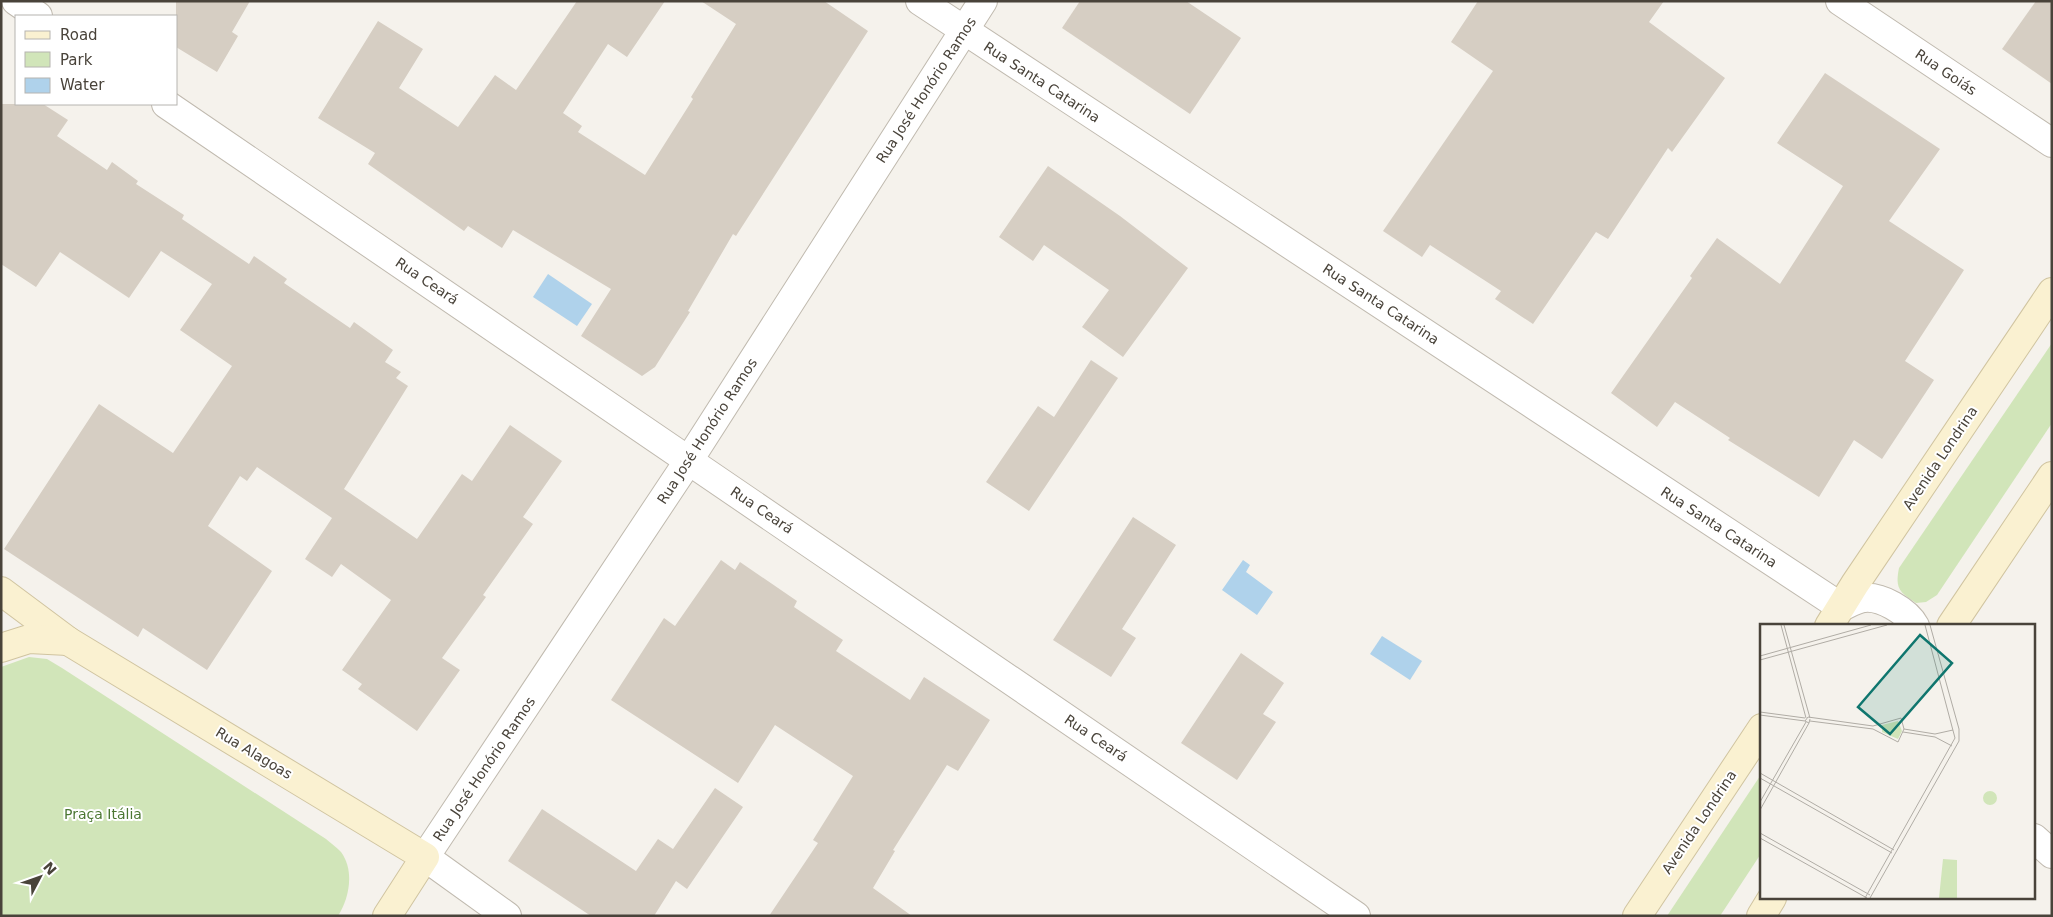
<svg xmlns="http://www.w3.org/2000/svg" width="2053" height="917" viewBox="0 0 2053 917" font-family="'DejaVu Sans',sans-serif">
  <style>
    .green { fill: #d1e5b9 }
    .water { fill: #afd2eb }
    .building { fill: #d6cec3 }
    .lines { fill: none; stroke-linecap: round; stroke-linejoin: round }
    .street-casing { stroke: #c0baaf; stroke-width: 30 }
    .secondary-casing { stroke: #d0c4a0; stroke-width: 30 }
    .street { stroke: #fff; stroke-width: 28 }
    .secondary { stroke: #faf1d1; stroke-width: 28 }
    .labels { text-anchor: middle; stroke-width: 4; stroke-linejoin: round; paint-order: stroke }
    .street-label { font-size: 14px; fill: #49433a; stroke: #fff }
    .park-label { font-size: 14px; fill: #4b7732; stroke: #fff }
    .inset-road { fill: none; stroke: #b0aca5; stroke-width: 1 }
    .view { fill: #0f766e; fill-opacity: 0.15; stroke: #0f766e; stroke-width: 2.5 }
    .inset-edge { fill: none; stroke: #49433a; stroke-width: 2.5 }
  </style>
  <rect width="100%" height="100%" fill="#f5f2ec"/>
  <!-- green -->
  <g class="green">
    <path d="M2052,343v80l-115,172 -11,7 -10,1c-17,-11 -21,-15 -17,-35z"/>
    <path d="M29,657l18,2 15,9 264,171c5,4 11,9 15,13 14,19 8,47 -3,64h-337v-249z"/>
    <path d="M1762,773v79l-42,64h-53z"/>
  </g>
  <!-- water -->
  <g class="water">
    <path d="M548,274l44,30 -15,22 -44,-29z"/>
    <path d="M1243,560l7,5 -4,7 27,20 -16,23 -35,-25z"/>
    <path d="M1382,636l40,25 -12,19 -40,-26z"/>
  </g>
  <!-- building -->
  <g class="building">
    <path d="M176,1h74l-18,31 6,4 -21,36 -41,-25z"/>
    <path d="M577,1h88l-38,56 -19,-13 -45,69 19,13 -4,6 67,43 48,-76 -2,-2 45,-73 -35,-23h123l44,30 -132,205 -3,-2 -45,77 2,1 -35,55 -13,9 -61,-40 30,-47 -98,-59 -11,18 -34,-22 -4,5 -96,-67 7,-11 -57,-35 60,-97 45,28 -24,39 59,39 37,-52 21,15z"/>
    <path d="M1080,1h106l55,37 -51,76 -128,-86z"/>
    <path d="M1478,1h186l-15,21 76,56 -53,74 -4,-4 -60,91 -12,-7 -63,92 -38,-25 6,-8 -71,-46 -8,12 -39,-26 110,-160 -42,-29z"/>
    <path d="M2036,1h16v83l-50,-35z"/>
    <path d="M1825,73l115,76 -51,72 75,49 -59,91 29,19 -52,79 -28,-19 -35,57 -91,-57 2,-2 -55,-36 -18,25 -46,-34 81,-115 -2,-2 27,-38 63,46 63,-98 -66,-43z"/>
    <path d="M1,104h42l25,16 -11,16 50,34 5,-8 26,19 -2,3 48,31 -2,4 67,45 5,-8 33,23 -3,4 66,45 4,-6 39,28 -8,12 16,10 -5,6 12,8 -64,103 73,50 45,-65 10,7 38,-56 52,36 -39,56 10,7 -50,71 3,2 -44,61 18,12 -43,61 -59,-42 4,-5 -20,-14 49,-70 -50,-36 -9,13 -27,-18 27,-41 -75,-51 -10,14 -7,-5 -32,50 64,45 -65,99 -64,-42 -5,9 -134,-88 95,-145 74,49 59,-87 -52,-36 32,-46 -51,-33 -32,47 -69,-46 -24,35 -35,-23z"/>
    <path d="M1048,166l72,50 68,52 -65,89 -41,-30 27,-37 -65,-45 -11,16 -34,-24z"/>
    <path d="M1091,360l27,18 -89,133 -43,-29 52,-76 16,11z"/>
    <path d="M1133,517l43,28 -54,84 14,9 -25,39 -58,-37z"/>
    <path d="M721,560l14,10 5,-8 57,39 -3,6 49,33 -7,11 74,49 14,-23 66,43 -32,51 -11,-6 -54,85 2,1 -22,37 39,28h-143l49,-73 -5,-3 40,-64 -78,-51 -37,58 -127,-83 53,-82 11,8z"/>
    <path d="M1241,653l43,30 -21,31 13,8 -39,58 -56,-37z"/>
    <path d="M715,788l28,19 -56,82 -11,-8 -22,35h-63l-83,-55 34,-52 94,62 22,-32 15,10z"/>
  </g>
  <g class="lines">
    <defs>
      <g id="street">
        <path d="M16,1l22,15"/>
        <path d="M920,1l921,606"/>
        <path d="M1840,1l212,142"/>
        <path d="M166,104l1190,812"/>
        <path d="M1841,607c7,-3 16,-8 23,-9 17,-2 43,13 51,28"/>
        <path d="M2034,838l18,16"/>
        <path d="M507,916l-82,-59 264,-397 294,-459"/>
      </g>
      <g id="secondary">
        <path d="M1,591l67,50 357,216 -38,59"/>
        <path d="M1829,626l26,-42 197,-292"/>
        <path d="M1951,626l101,-150"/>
        <path d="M1,648l28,-9 39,2"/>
        <path d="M1637,916l125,-188"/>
        <path d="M1761,916l11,-18"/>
      </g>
    </defs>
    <!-- street casing -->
    <use href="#street" class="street-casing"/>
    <!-- secondary casing -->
    <use href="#secondary" class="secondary-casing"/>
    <!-- street -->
    <use href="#street" class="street"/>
    <!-- secondary -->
    <use href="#secondary" class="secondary"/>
  </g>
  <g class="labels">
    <!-- street labels -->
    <g class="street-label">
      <text transform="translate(1946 72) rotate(34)" y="5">Rua Goiás</text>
      <text transform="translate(1042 82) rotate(33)" y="5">Rua Santa Catarina</text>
      <text transform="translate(926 90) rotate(-57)" y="5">Rua José Honório Ramos</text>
      <text transform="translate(427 281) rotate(34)" y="5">Rua Ceará</text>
      <text transform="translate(1381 304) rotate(33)" y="5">Rua Santa Catarina</text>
      <text transform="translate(707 431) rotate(-57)" y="5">Rua José Honório Ramos</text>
      <text transform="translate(1940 458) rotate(-56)" y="5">Avenida Londrina</text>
      <text transform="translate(762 510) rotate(34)" y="5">Rua Ceará</text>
      <text transform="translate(1719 527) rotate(33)" y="5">Rua Santa Catarina</text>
      <text transform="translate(1096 738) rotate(34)" y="5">Rua Ceará</text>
      <text transform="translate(254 753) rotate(31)" y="5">Rua Alagoas</text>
      <text transform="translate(484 769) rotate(-56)" y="5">Rua José Honório Ramos</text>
      <text transform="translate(1699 822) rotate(-56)" y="5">Avenida Londrina</text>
    </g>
    <!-- park labels -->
    <g class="park-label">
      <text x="103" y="819">Praça Itália</text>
    </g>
  </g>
  <!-- overview -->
  <g transform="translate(1760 624)">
    <rect width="275" height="275" fill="#f5f2ec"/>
    <path d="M138,97l4,10 -4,8 -16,-7v-7zM223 174a7 7 0 1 1 14 0a7 7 0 1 1-14 0ZM183,235l14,1v38h-18z" fill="#d1e5b9"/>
    <path class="inset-road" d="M21,1l25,93M24,1l26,93M0,32l111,-31M0,36l127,-35M0,88l45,6M0,91l45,6M50,95l-1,4 -4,-2 3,-4 65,9 28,-8 3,11 -6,13 -25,-13 -63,-8M144,105l31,5 18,-4M143,108l32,5 17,9M0,149l134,77M0,154l132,75M0,178l46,-80M0,186l49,-87M0,209l110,62M0,214l107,60M105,274l90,-160 -30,-113M110,274l89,-157v-12l-29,-104"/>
    <path class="view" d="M160,11l32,28 -62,71 -32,-27z"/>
    <rect width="275" height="275" class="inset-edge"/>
  </g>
  <!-- border -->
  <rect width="2053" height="917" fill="none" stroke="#49433a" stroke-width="5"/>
  <!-- legend -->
  <rect x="15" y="15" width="162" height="90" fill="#ffffff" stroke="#b6b4b0"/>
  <rect x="25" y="31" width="25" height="8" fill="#faf1d1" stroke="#b6b4b0"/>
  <text x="60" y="40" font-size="15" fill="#49433a">Road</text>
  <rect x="25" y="52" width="25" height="15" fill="#d1e5b9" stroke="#b6b4b0"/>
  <text x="60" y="65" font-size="15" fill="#49433a">Park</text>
  <rect x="25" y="78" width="25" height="15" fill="#afd2eb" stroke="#b6b4b0"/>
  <text x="60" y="90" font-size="15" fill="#49433a">Water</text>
  <!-- north arrow -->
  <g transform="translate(40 877) rotate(49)" stroke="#ffffff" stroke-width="4" paint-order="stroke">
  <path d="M0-4L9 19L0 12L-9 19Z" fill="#49433a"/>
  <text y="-8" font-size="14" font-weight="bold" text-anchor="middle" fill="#49433a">N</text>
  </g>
</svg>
